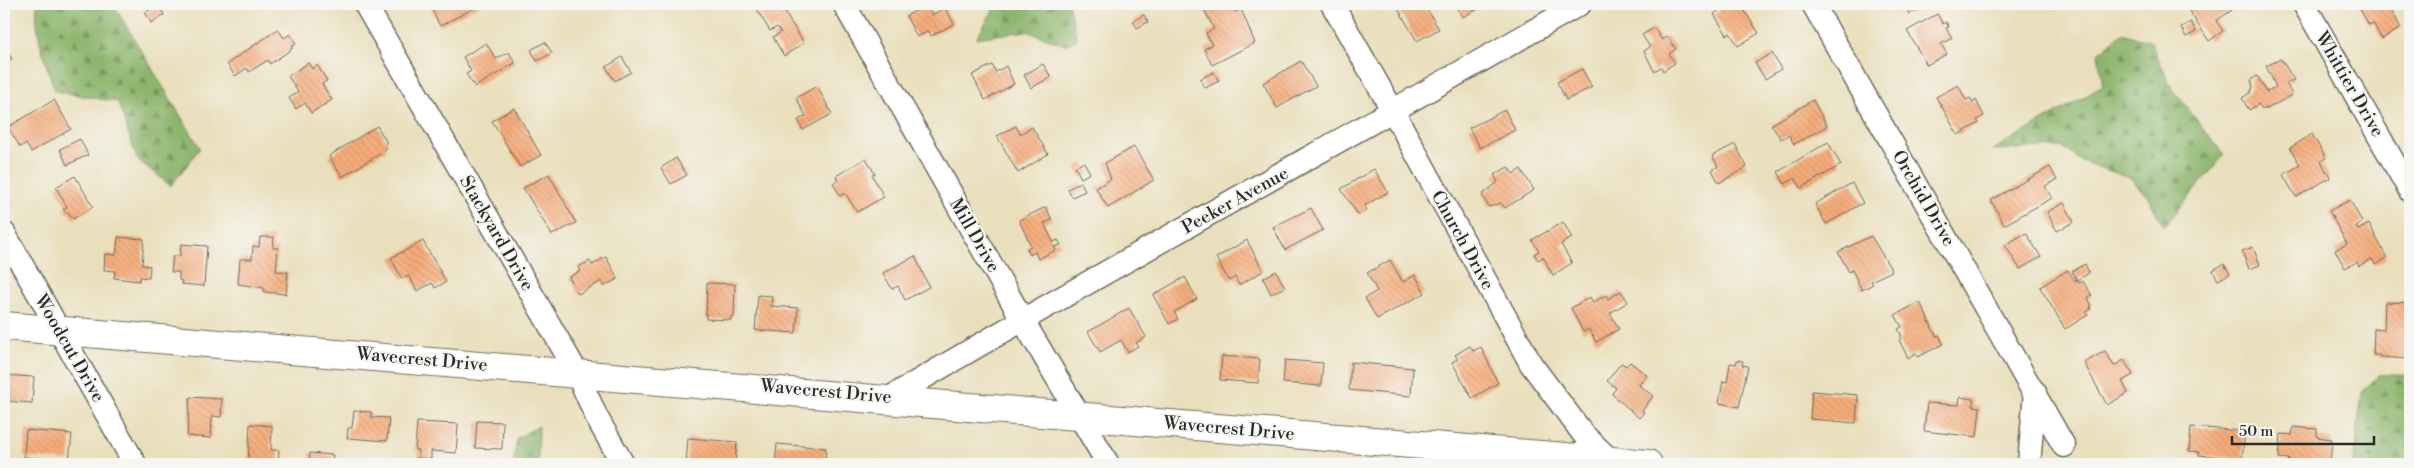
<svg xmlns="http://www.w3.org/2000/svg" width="2414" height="468" viewBox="0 0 2414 468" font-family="'Libre Bodoni',serif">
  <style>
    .forest { fill: url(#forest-firs); stroke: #5c704c }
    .building { fill: url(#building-back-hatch) }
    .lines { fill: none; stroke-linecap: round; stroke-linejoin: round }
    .street-casing { stroke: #6e6a5e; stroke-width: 25 }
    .secondary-casing { stroke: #6e6a5e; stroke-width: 30 }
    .street { stroke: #fff; stroke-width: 22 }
    .secondary { stroke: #fff; stroke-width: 28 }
    .labels { text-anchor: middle; stroke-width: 4.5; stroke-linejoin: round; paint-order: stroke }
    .street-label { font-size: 18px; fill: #2b2b2b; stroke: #f6f6f2 }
  </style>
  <defs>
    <pattern id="forest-firs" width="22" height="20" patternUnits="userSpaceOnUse" patternTransform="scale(1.25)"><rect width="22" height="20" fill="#8db66d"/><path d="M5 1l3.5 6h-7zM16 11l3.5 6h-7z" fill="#73945a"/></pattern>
    <pattern id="building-back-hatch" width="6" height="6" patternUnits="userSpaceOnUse" patternTransform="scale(1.25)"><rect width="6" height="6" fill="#f6ac7a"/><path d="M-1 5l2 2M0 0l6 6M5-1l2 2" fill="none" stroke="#d3946a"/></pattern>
  </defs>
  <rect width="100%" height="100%" fill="#f6f6f2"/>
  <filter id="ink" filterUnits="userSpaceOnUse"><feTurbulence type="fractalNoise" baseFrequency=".02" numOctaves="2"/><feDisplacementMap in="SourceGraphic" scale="10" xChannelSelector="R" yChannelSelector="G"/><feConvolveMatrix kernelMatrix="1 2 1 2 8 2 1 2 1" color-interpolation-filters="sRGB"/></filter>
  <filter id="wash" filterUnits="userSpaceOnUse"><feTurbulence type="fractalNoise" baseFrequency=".0096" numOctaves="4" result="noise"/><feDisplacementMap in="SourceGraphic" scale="20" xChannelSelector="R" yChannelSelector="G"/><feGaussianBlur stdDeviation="1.12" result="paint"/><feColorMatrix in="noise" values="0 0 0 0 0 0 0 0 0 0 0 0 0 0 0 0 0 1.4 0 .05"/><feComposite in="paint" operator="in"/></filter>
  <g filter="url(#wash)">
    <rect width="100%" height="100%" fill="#eadfbc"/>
    <!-- forest -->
    <g class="forest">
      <path d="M37,4h76l87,144 -29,38 -34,-27 -19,-57 -63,-11c-9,-28 -21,-58 -18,-87z"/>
      <path d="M997,4h71l9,35 -11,6 -40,-14 -50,7z"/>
      <path d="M2122,33l29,9 20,45 53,68 -60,72 -17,-32 -17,-17 -49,-17 -20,-14 -68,3 110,-64 -5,-33z"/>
      <path d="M2379,375h31v89h-57l9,-72z"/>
      <path d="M539,426l-1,38h-25l4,-26z"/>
    </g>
    <g id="blocks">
      <!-- building -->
      <g class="building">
        <path d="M429,4h50l1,1 -40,21z"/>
        <path d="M764,4h23l4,5 -6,4 19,30 -20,13 -11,-19 8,-5 -4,-5 -7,4 -14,-23z"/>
        <path d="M1219,4h12l4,8 6,-3 14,34 -43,22 -8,-16 8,-4 -6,-12 8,-4 -9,-18z"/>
        <path d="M1402,4h22l15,25 -22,12 -20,-34z"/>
        <path d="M1455,4h32l-24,13z"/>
        <path d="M1720,4h20l19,29 -21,13 -8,-13 -3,2 -13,-21 8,-6z"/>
        <path d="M1905,4h25l-21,10z"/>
        <path d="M2200,4h27l5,6 -16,11 7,10 -14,10 -20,-30z"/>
        <path d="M2357,4h45l-11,6 10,18 -19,11 -9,-16 -4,2z"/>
        <path d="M159,5l5,10 -13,8 -6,-11z"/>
        <path d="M927,5l5,10 13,-7 9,16 -23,12 -2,-5 -12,6 -11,-21z"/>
        <path d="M1937,14l6,10 3,-2 3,5 -3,1 6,10 -11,6 6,10 -20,11 -20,-34z"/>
        <path d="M1144,15l4,7 -11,6 -4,-7z"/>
        <path d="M2191,22l5,10 -10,5 -5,-10z"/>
        <path d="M1654,28l8,12 5,-4 9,13 -7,5 6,9 -12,8 -2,-4 -7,4 -10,-20 6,-4 -8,-12z"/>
        <path d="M278,29l6,9 6,-4 6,10 -5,3 1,2 -22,15 -2,-4 -19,12 -2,-4 -12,8 -8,-12z"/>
        <path d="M545,42l7,11 -15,8 -6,-11z"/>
        <path d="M486,43l10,16 13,-7 6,11 -40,24 -9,-13 5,-3 -8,-14z"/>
        <path d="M7,50l5,9 -8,5v-12z"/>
        <path d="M1772,53l9,16 -16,10 -10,-16z"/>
        <path d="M622,57l9,15 -16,9 -9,-14z"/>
        <path d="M2281,59l13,21 -8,3 6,12 -25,14 -6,-1 -2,-4 -10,6 -7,-12 8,-5 3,-6 -2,-7 6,-4 10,16 9,-5 -10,-21z"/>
        <path d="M1301,61l15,25 -39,22 -14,-25z"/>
        <path d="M308,63l4,6 5,-4 10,16 -5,3 10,16 -21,13 -6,-10 -9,6 -7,-11 9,-6 -10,-16z"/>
        <path d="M1043,64l8,13 -20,11 -7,-13z"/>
        <path d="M992,65l4,7 10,-6 8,18 -29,16 -13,-25z"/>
        <path d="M1582,69l10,18 -26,13 -9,-18z"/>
        <path d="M1214,72l5,9 -14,7 -5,-9z"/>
        <path d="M1958,85l8,15 4,-2 3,4 3,-2 8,16 -7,4 2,3 -21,12 -22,-38z"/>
        <path d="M817,86l15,28 -29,16 -5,-10 8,-4 -10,-18z"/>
        <path d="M54,100l17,29 -40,23 -5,-8 -6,3 -12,-20z"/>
        <path d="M1813,100l14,26 -33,18 -5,-9 -8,4 -10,-14z"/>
        <path d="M514,108l27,47 -21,12 -28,-46z"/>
        <path d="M1505,110l10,20 -35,18 -11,-20z"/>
        <path d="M377,126l9,15v9l-44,27 -13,-21z"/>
        <path d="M1016,126l4,8 12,-7 16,27 -30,19 -21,-37z"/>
        <path d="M2312,134l14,24 -5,3 9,17 -34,19 -13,-22 17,-10 -10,-17z"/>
        <path d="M80,139l8,16 -21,10 -7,-16z"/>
        <path d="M1828,142l13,23 -40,23 -6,-10 -10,6 -7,-12z"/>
        <path d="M1735,144l12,23 -28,16 -7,-13 6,-4 -6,-10z"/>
        <path d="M1134,147l20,33 -46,28 -12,-20 15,-9 -6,-16z"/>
        <path d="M676,158l11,17 -16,9 -10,-16z"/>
        <path d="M866,158l9,16 -3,1 12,22 -27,15 -12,-19 -5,3 -7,-13 5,-3 -2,-4z"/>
        <path d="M1084,162l6,11 -9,5 -6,-11z"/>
        <path d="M1508,167l5,7 8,-5 13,21 -29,18 -4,-5 -12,4 -7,-12 16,-13 -4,-7z"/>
        <path d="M2050,167l7,13 -12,6 7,12 -48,27 -13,-25z"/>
        <path d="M1374,169l14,23 -24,14 2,4 -8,5 -17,-26z"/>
        <path d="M549,174l27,49 -24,12 -29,-47z"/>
        <path d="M75,176l18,31 -20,12 -5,-7 -2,1 -3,-4 4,-2 -11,-20z"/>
        <path d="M1081,182l4,9 -13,6 -4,-8z"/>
        <path d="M1852,183l11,20 -37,21 -11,-20z"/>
        <path d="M2350,200l12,22 -6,4 2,4 11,-6 18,34 -12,7 -3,-6 -13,7 -2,-4 -12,6 -10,-18 12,-6 -18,-33z"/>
        <path d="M2064,203l10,19 -17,9 -10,-19z"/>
        <path d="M1046,207l6,13 -8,3 9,19 5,-2 3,5 -7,2 2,3 -18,9 -3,-7 -5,3 -3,-7 4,-2 -12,-26z"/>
        <path d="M1311,208l12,22 -38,20 -12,-23z"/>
        <path d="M1563,222l9,16 -11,6 11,19 -19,12 -10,-18 -5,3 -4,-6 5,-3 -7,-11z"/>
        <path d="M2026,233l15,24 -21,12 -15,-24z"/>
        <path d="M1871,236l21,35 -21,10 2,3 -11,6 -10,-20 -3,2 -11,-20z"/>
        <path d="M118,237l26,2 -2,26 8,1 -1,12 -9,-1 -1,4 -25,-3 1,-7 -11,-1 1,-16 11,1z"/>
        <path d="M260,237h14l-1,11h5l-2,23 12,1 -2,22 -22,-2v-4l-26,-4 2,-25h12l1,-13 6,1z"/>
        <path d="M1247,240l16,31 -24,14 -4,-8 -6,4 -13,-23z"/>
        <path d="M423,241l23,41 -11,6 -3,-5 -15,8 -8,-15 -7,3 -11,-21z"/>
        <path d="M181,244l26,2 -3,40 -23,-2 1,-3 -3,-1v-8h-8l2,-16h7z"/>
        <path d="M2253,247l7,18 -11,4 -7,-18z"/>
        <path d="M915,256l14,31 -24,13 -7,-14 -6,3 -9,-16z"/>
        <path d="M606,257l12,22 -14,7 -2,-5 -24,13 -9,-17 11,-6 -2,-4 12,-6 2,4z"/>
        <path d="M1390,260l13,22 12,-7 10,18 -48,26 -12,-21 12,-7 -10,-18z"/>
        <path d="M2085,264l4,9 -12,7 -5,-9z"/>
        <path d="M2224,264l6,10 -12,6 -5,-10z"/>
        <path d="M2068,270l7,11 2,-1 2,3 4,-2 9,15 -4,2 3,6 -1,6 -4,2 2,3 -23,14 -25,-42z"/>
        <path d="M1276,271l9,16 -14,7 -8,-16z"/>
        <path d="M1185,277l12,22 -23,13 4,7 -9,5 -16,-29z"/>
        <path d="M707,283l28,1 -1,32h-3v4l-25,-1z"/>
        <path d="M1621,291l7,11 -18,11 9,16 -23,13 -7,-13 -6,3 -12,-24 19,-11 3,6 13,-8 2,4z"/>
        <path d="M758,295l14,1 -1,10 27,2 -2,25 -41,-3z"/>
        <path d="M1920,302l16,34 3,-1 4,9 -25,13 -2,-4 -8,5 -9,-18 2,-1v-5l-3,-5 4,-2 -7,-12z"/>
        <path d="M2385,302l25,1v40h-2l-1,16 -27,-2v-2h-7l1,-26 10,1z"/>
        <path d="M1129,308l17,29 -10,6 2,3 -10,6 -7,-12 -21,12 -12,-20z"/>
        <path d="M1470,346l3,5 8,-4 17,36 -26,15 -20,-36 6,-3 -3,-4z"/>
        <path d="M2105,351l9,15 10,-6 9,15 -11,6 6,12 -21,12 -23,-42z"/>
        <path d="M1222,356l38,3 -2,24 -38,-3z"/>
        <path d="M1285,360l38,3 -2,23 -38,-3z"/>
        <path d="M1737,360l6,1 -1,4 6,1 -9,41 -20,-4 4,-22 4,1 3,-19 6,1z"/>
        <path d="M1351,362l62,6 -2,28 -62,-6z"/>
        <path d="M1630,362l17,13 -8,10 14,11 -11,15 2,1 -5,6 -27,-24 4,-6 -9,-7 14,-18 5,3z"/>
        <path d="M4,375l30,2 -2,26 -28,-2z"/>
        <path d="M1812,391l46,4 -2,28 -46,-4z"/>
        <path d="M190,397l32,2 -1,18 -9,-1 -1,22 -24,-2z"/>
        <path d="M1960,397l13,2v7l7,1 -3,30 -53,-6 3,-28 32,2z"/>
        <path d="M354,411l17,1v5l18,1 -2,23 -40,-3 1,-10h4z"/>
        <path d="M477,421l26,1 -1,27 -27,-1z"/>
        <path d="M417,422l41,2 -2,29 -25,-2v8l-13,-1v-8h-3z"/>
        <path d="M250,424l22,2 -1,24h8l-1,14h-30z"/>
        <path d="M2191,427l54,4 -3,28 -43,-4v-3l-10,-1z"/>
        <path d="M2293,427l24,2v8l15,2 -2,25 -42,-1 1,-4 -10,-1 2,-24 11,1z"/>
        <path d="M26,430l46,4 -3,27 -45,-4z"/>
        <path d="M688,438l49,4 -2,22h-49z"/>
        <path d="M777,444l49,4 -1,16h-50z"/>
        <path d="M310,453l23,2 -2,9h-22z"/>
        <path d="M872,461l19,1v2h-32v-2l12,1z"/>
      </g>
    </g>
  </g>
  <g filter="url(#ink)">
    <use href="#blocks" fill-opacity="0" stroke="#6e6a5e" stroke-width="1"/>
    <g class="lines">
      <defs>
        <g id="street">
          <path d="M365,4l211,367 21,47 26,46"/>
          <path d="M844,4l178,315 86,145"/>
          <path d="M1332,4l61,107 138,253 53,71 27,26v3"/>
          <path d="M1813,4l251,442"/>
          <path d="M2304,4l106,187"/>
          <path d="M4,233l131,231"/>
          <path d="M891,397c227,-135 460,-261 689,-393"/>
          <path d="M2029,464l6,-72"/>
        </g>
        <path id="secondary" d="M4,326c548,42 1096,89 1644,138"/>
      </defs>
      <!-- street casing -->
      <use href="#street" class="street-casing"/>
      <!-- secondary casing -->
      <use href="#secondary" class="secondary-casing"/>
      <!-- street -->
      <use href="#street" class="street"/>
      <!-- secondary -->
      <use href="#secondary" class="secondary"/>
    </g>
  </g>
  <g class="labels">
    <!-- street labels -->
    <g class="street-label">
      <text transform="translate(2350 84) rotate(60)" y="6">Whittier Drive</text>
      <text transform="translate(1924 198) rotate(60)" y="6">Orchid Drive</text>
      <text transform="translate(1235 200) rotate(-29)" y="6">Peeker Avenue</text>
      <text transform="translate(497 233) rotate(60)" y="6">Stackyard Drive</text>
      <text transform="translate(975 235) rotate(60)" y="6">Mill Drive</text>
      <text transform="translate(1463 240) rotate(61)" y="6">Church Drive</text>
      <text transform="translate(70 348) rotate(60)" y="6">Woodcut Drive</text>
      <text transform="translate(422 359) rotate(5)" y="6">Wavecrest Drive</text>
      <text transform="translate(826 391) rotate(5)" y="6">Wavecrest Drive</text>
      <text transform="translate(1229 428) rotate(5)" y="6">Wavecrest Drive</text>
    </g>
  </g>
  <!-- margin -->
  <rect width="2414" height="468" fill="none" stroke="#f6f6f2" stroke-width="20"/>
  <!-- scale -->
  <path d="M2232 436v8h142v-8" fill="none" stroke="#2b2b2b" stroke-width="2.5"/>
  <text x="2239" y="436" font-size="15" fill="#2b2b2b" stroke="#f6f6f2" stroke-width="4" paint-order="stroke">50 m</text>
</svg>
